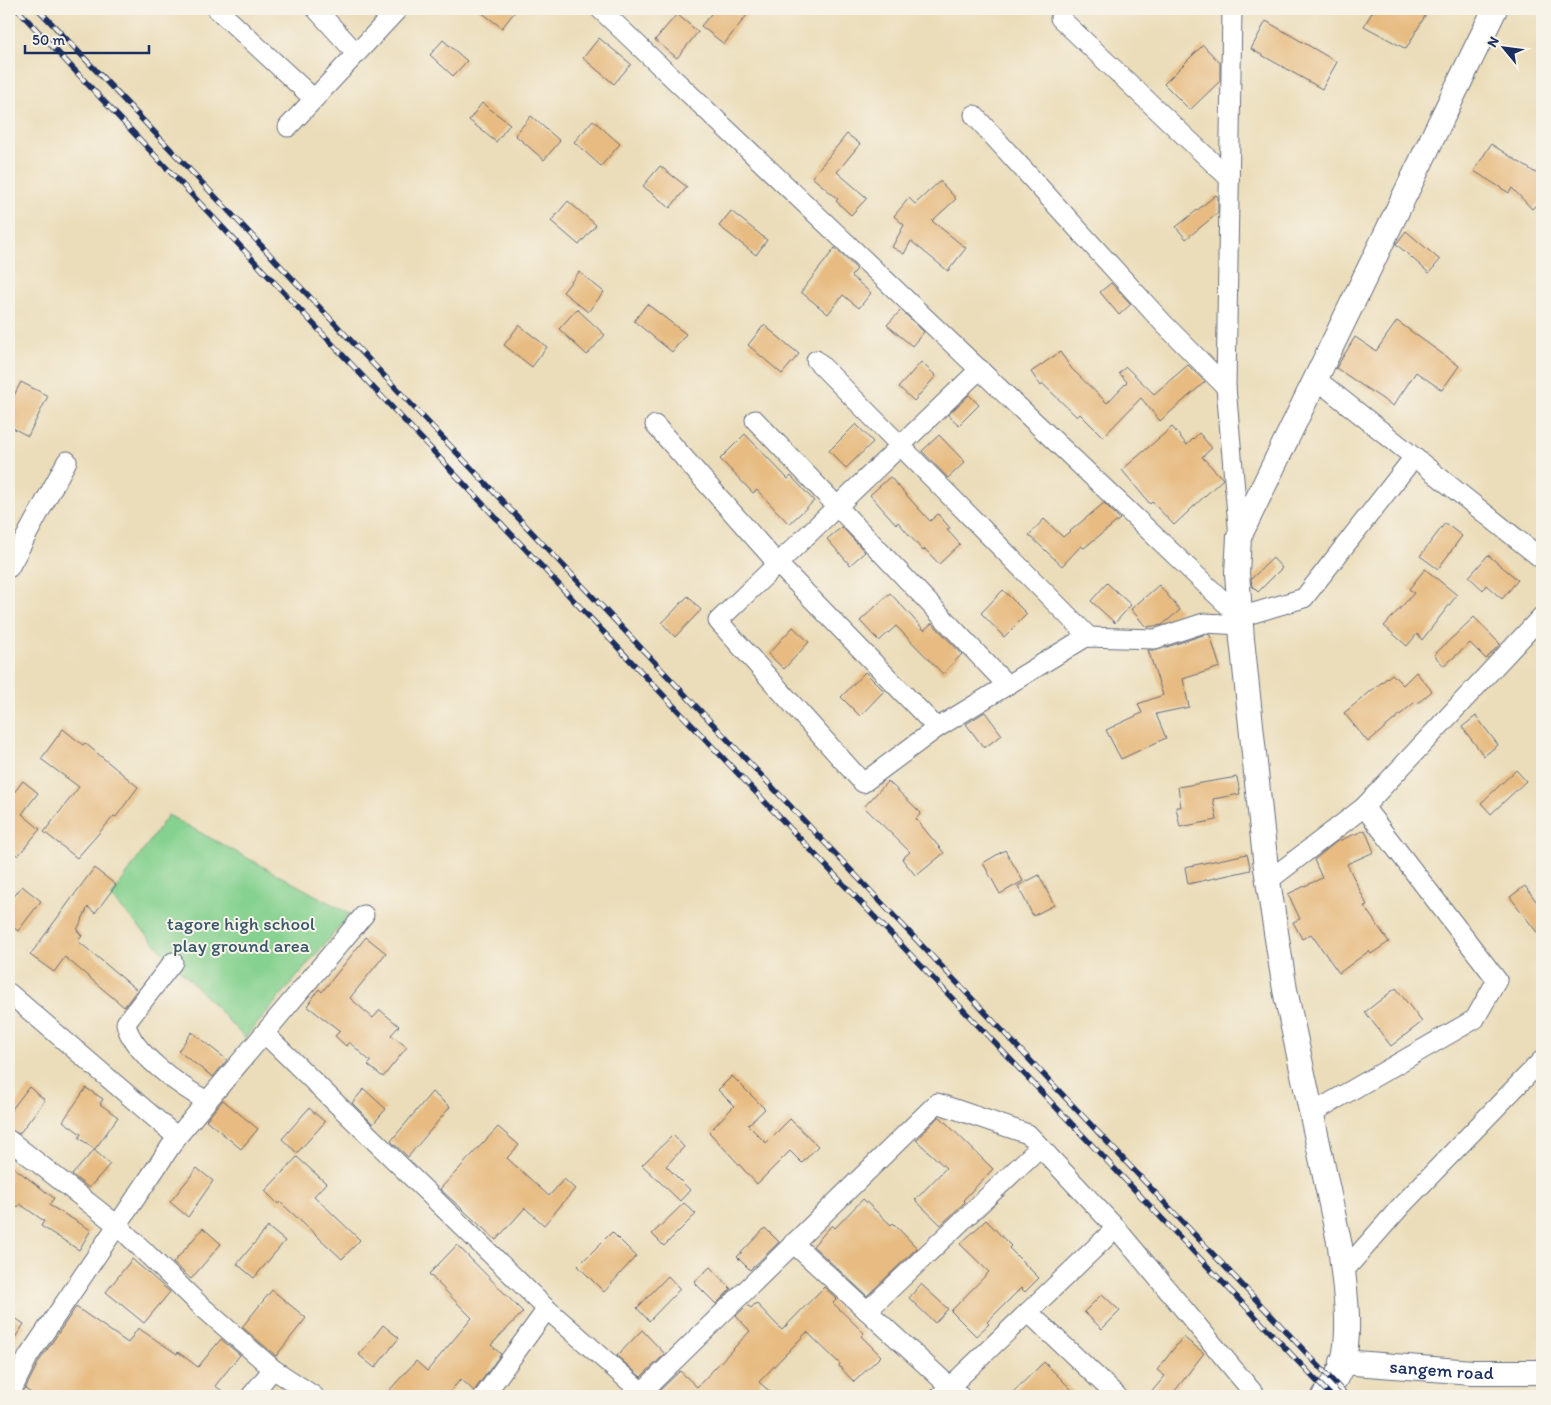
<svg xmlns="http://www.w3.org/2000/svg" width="1551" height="1405" viewBox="0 0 1551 1405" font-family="Itim,sans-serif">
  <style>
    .green { fill: #85d18f; stroke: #508076 }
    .building { fill: #e7bb81 }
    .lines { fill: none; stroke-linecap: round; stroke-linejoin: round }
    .minor-casing { stroke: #646c7e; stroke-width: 21 }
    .major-casing { stroke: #646c7e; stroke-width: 26 }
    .minor { stroke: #fff; stroke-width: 19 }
    .major { stroke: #fff; stroke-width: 24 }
    .rail-casing { stroke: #1b2f5e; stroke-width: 5.5 }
    .rail { stroke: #f7f3e8; stroke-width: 4; stroke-dasharray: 11; stroke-linecap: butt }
    .labels { text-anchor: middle; stroke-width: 4; stroke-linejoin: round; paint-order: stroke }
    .park-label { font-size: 19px; fill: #36586a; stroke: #f7f3e8 }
    .street-label { font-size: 19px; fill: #1b2f5e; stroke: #f7f3e8 }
  </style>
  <rect width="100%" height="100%" fill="#f7f3e8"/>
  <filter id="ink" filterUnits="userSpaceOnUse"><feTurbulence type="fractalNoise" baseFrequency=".02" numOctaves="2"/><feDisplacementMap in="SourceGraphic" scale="10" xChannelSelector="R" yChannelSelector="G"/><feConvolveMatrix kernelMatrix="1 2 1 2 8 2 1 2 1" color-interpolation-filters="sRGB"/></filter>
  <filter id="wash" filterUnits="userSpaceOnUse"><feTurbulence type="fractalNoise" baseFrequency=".0096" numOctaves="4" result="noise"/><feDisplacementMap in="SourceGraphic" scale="20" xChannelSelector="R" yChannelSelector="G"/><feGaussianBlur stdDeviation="1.12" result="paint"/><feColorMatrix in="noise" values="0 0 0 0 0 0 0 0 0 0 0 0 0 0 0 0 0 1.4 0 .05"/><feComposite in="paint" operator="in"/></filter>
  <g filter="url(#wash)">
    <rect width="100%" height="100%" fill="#ebddb9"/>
    <!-- green -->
    <path class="green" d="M168,815l182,99 -105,124 -134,-141z"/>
    <g id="blocks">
      <!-- building -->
      <g class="building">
        <path d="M477,9h40l-15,19z"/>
        <path d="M715,9h24l8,6 -23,29 -23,-18z"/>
        <path d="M1374,9h55l-23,40 -42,-23z"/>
        <path d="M677,14l21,18 -21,26 -22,-18z"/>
        <path d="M1266,21l71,41 -15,27 -71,-40z"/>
        <path d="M599,38l32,26 -17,20 -31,-26z"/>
        <path d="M443,40l24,21 -14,15 -23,-21z"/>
        <path d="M1203,45l17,18v18l-30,29 -26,-26z"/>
        <path d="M482,103l28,21 -14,18 -27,-22z"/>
        <path d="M531,116l29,25 -16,19 -29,-25z"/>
        <path d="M593,120l27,24 -19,22 -27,-24z"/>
        <path d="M847,134l13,10 -23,28 30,26 -16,17 -15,-14 2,-2 -26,-22z"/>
        <path d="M1491,144l51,33v22l-10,10 -20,-21 -3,5 -35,-22z"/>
        <path d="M660,166l27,21 -17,21 -27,-22z"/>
        <path d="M940,181l16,18 -24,22 34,27 -18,23 -37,-30 -7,13 -12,-7 12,-22 -10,-9 15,-18 6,6z"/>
        <path d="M1216,195l2,2v16l-32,26 -10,-12z"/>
        <path d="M568,201l28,24 -17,20 -28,-24z"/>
        <path d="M731,211l36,29 -11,15 -37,-29z"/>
        <path d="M1406,231l34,29 -11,13 -33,-29z"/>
        <path d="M835,248l22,21 -6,7 20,17 -12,15 -16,-13 -15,19 -27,-22z"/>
        <path d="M579,272l25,20 -16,20 -25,-20z"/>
        <path d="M1111,283l20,21 -12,11 -19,-23z"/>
        <path d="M647,304l39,30 -14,18 -38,-31z"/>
        <path d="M577,309l28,26 -18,20 -28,-26z"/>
        <path d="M901,310l23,22 -12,14 -25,-21z"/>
        <path d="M1397,321l62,45 -17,24 -26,-18 -23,34 -57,-38 19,-31 21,14z"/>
        <path d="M519,325l28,22 -15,20 -28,-22z"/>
        <path d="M764,325l35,29 -17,20 -34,-29z"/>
        <path d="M1060,352l12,17 35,34 20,-21 -8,-9 7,-6 28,27 34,-29 17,17 -45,39 -19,-23 -38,39 -23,-23 -3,3 -34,-33 -2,2 -10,-14z"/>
        <path d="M921,362l15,14 -22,25 -15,-14z"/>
        <path d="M21,382l27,14 -20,40 -19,-10v-21z"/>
        <path d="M969,395l10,10 -20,20 -11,-10z"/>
        <path d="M856,424l17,18 -27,26 -17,-17z"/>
        <path d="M1172,427l15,18 12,-12 13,15 -10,9 21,22 -49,46 -22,-23 -2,2 -28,-34z"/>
        <path d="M745,434l43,45 3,-3 23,25 -25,23 -32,-34 -4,3 -33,-34z"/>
        <path d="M939,435l26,27 -17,16 -26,-27z"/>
        <path d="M890,477l40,44 8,-7 12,14 -3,2 13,14 -21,20 -14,-15 -2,2 -25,-29 -2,2 -26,-29z"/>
        <path d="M1104,503l16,16 -36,29 -3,-2 -19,20 -33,-31 15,-16 19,18z"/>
        <path d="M1445,523l17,13 -24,33 -18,-13z"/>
        <path d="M842,527l23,25 -15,13 -23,-26z"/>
        <path d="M1488,555l30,25 -16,19 -16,-14 -3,5 -14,-13z"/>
        <path d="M1273,558l9,10 -24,24 -6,-6 -1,-7z"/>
        <path d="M1425,569l32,26 -35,45 -5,-6 -10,12 -23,-20 30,-33 -5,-4z"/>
        <path d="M1107,583l24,22 -16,18 -24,-22z"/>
        <path d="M1159,585l21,25 -18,15 -16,2 -15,-18z"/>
        <path d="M1003,590l24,24 -23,23 -23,-24z"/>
        <path d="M890,593l34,37 8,-7 30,31 -19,20 -47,-48 -17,15 -19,-20z"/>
        <path d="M688,596l13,14 -26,27 -13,-14z"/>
        <path d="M1474,617l26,27 -14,15 -16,-16 -26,23 -10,-11z"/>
        <path d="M793,627l16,15 -25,27 -16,-15z"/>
        <path d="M1206,634l4,1 10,32 -37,12 6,28 -33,7 10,24 -45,21 -15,-29 36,-17 -4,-9 25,-9 -15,-45h10z"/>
        <path d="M865,672l19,19 -24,25 -19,-19z"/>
        <path d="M1416,672l16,19 -15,13 -2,-2 -47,40 -24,-29 48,-39 11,11z"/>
        <path d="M985,712l17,23 -18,13 -18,-24z"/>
        <path d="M1476,716l22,29 -14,11 -22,-29z"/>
        <path d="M63,729l20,16 2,-2 53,44 -22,30 -2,-1 -37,42 -33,-26 35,-45 -38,-28z"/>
        <path d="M1516,770l10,11 -35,33 -10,-11z"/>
        <path d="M1237,777l3,17 -27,5 4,21 -37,7 -4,-20h5l-3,-20z"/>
        <path d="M23,781l15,12 -16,21 18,15 -22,27 -9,-8v-49z"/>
        <path d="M888,781l33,32 -5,6 28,34 -28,23 -14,-17 8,-7 -46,-45z"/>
        <path d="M1365,830l9,22 -27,12 20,41 -3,1 25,36 -18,12 -2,-3 -30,22 -28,-39 -9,5 -9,-17 7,-3 -12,-25 34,-16 -8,-18 22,-18z"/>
        <path d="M1005,850l18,31 -23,13 -17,-31z"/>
        <path d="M1247,854l4,16 -63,14 -3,-17z"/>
        <path d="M94,868l22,17 -21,28 -7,-6 -11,23 5,6 -4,5 59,49 -13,17 -59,-50 -11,15 -24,-17z"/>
        <path d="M1039,875l15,30 -21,11 -15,-30z"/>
        <path d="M22,886l19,15 -23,30 -9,-7v-21z"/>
        <path d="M1525,886l17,23v30l-32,-42z"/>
        <path d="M366,937l20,16 -36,45 23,20 7,-8 19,16 -8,9 16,12 -24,30 -15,-12 3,-3 -22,-20 -3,4 -11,-10 5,-5 -33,-25 12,-17 3,3z"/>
        <path d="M1396,988l26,34 -31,24 -26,-34z"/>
        <path d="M192,1032l35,28 -14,17 -35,-26z"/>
        <path d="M732,1076l33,33 -17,16 18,18 24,-24 28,27 -16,17 -12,-12 -33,33 -48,-52 25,-26 -16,-16z"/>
        <path d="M29,1087l16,13 -26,34 -10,-5v-16z"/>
        <path d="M86,1088l17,11 -3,5 18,13 -23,32 -16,-11 2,-4 -18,-13z"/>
        <path d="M364,1089l22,20 -13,15 -21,-21z"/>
        <path d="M432,1092l18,15 -42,50 -17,-16z"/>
        <path d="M223,1100l35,29 -17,20 -35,-29z"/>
        <path d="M309,1108l16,14 -28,31 -15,-14z"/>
        <path d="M939,1116l54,53 -30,31 2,2 -24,23 -26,-25 31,-32 -30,-28z"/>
        <path d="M498,1127l21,18 -12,13 42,38 15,-17 11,10 -31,36 -19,-17 -29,32 -56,-51z"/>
        <path d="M673,1135l11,12 -18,19 24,24 -10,11 -38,-36z"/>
        <path d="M94,1150l16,14 -21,24 -17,-13z"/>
        <path d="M297,1157l29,26 -12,13 46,44 -18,19 -62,-57 -2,2 -13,-13z"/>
        <path d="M9,1164l45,34 -5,7 42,25 -12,20 -38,-24 3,-5 -24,-17 -2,3 -9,-7z"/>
        <path d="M197,1168l16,13 -25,36 -18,-15z"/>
        <path d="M863,1199l28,26 2,-2 24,25 -50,48 -54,-50 19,-21 3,3z"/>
        <path d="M684,1203l12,11 -32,32 -12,-12z"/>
        <path d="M986,1220l25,26 -2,2 30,30 -14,14 -4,-4 -34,34 2,2 -13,12 -25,-25 38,-39 -29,-28z"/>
        <path d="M268,1227l17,14 -31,37 -17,-14z"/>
        <path d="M203,1228l18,16 -30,35 -18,-16z"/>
        <path d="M765,1228l14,14 -29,28 -13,-13z"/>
        <path d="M612,1232l24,24 -32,36 -26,-26z"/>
        <path d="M457,1245l66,67 -32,33 10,9 -27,37 -13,-12 -15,17h-62l32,-35 11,10 45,-53 -43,-44z"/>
        <path d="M132,1259l38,33 -26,31 -38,-31z"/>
        <path d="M710,1267l21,22 -15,15 -22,-22z"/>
        <path d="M668,1276l12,13 -31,32 -12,-13z"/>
        <path d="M921,1284l27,25 -13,14 -26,-25z"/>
        <path d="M824,1287l13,12 -4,4 31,30 -3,3 20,20 -27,26 -15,-16 1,-2 -33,-32 -48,50 16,14h-118v-3l23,-22 17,16 53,-56 -14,-15 11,-11 4,3 5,-5 26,27z"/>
        <path d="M272,1290l34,28 -30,38 -34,-29z"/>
        <path d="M1102,1294l18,17 -18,18 -18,-17z"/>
        <path d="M76,1307l52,36 10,-15 39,26 1,-2 20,15 23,-28 19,16 -25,31 15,10h-194l-11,-7 13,-26z"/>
        <path d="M9,1314l15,10 -15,23z"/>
        <path d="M383,1325l16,13 -24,30 -16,-13z"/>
        <path d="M642,1330l23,24 -24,23 -24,-21z"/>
        <path d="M1183,1337l21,16 -33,43h-23l17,-20 -8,-6z"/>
        <path d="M1044,1362l34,34h-69z"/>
      </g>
    </g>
  </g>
  <g filter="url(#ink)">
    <use href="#blocks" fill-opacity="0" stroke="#646c7e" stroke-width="1"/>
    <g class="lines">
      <defs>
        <g id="minor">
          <path d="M217,9l97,90"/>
          <path d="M316,9l40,44"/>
          <path d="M600,9l640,608 64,-19 110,-141"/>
          <path d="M1232,9l-6,378 13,150"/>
          <path d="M1060,18l169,160"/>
          <path d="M974,115l189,208 63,64"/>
          <path d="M288,127l110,-118"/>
          <path d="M816,360l273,277"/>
          <path d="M1316,379l226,180"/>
          <path d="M755,420l252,265"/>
          <path d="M655,425l122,138 160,165 149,-91 69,2 49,-16 38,2"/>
          <path d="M9,568l58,-107"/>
          <path d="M937,728l-74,55 -145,-162 262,-252"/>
          <path d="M1268,881l96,-74 178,-191"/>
          <path d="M173,962l-47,61c4,29 57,65 81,78"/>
          <path d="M9,993l168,144"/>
          <path d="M265,1034l282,275"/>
          <path d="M1312,1113l163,-94 22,-39 -133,-173"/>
          <path d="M9,1140l108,85 83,80 73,64 41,27"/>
          <path d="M793,1243l167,153"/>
          <path d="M1343,1272l58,-66 141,-146"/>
          <path d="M867,1311l173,-164"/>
          <path d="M1028,1312l89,84"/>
          <path d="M642,1392l295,-289 91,31 88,94 140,168"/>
          <path d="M9,1396l19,-39 149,-220 187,-222"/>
          <path d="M251,1396l22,-27"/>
          <path d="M484,1396l63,-87 99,87"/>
          <path d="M940,1396l176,-168"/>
        </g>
        <g id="major">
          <path id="s1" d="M1342,1362l130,10h70"/>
          <path d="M1324,1396c7,-9 15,-22 19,-34 9,-34 1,-80 -3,-116l-55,-256 -19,-122 -24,-229 -5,-66 2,-36 256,-528"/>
        </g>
      </defs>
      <!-- minor casing -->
      <use href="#minor" class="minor-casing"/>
      <!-- major casing -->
      <use href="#major" class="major-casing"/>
      <!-- minor -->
      <use href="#minor" class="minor"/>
      <!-- major -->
      <use href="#major" class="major"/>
      <defs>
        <g id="rail">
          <path d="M17,9l609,647 705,740"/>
          <path d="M38,9l1309,1387"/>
        </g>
      </defs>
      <!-- rail casing -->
      <use href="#rail" class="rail-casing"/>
      <!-- rail -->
      <use href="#rail" class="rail"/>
    </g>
  </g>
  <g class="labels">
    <!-- park labels -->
    <g class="park-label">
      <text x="241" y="930">tagore high school<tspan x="241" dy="22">play ground area</tspan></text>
    </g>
    <!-- street labels -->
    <g class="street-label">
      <text dy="7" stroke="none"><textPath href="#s1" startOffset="100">sangem road</textPath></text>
    </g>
  </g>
  <!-- margin -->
  <rect width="1551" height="1405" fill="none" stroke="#f7f3e8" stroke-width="30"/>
  <!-- north arrow -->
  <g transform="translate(1504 48) rotate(299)" stroke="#f7f3e8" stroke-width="4" paint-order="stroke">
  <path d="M0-4L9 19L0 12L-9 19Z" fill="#1b2f5e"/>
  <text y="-8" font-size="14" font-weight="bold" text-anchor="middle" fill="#1b2f5e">N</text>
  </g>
  <!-- scale -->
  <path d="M25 45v8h124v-8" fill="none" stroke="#1b2f5e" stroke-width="2.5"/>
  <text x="32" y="45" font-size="15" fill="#1b2f5e" stroke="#f7f3e8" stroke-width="4" paint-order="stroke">50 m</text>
</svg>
